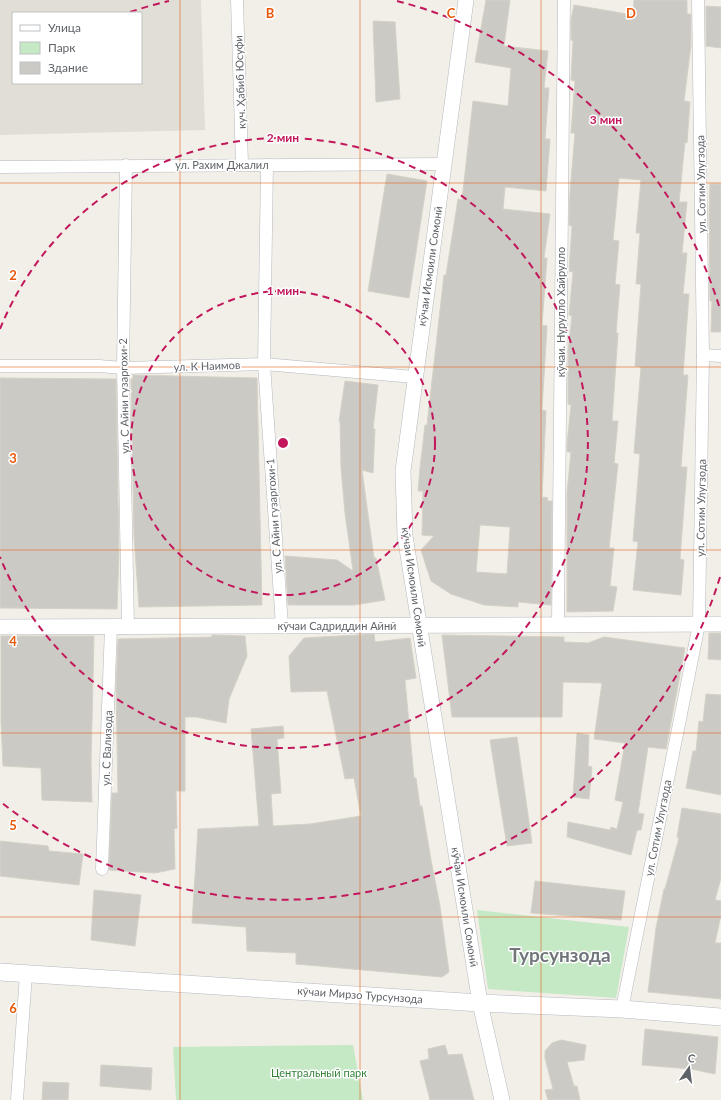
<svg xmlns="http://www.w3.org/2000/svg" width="721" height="1100" viewBox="0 0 721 1100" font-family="Lato,sans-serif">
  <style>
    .education { fill: #e1ded6; fill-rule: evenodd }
    .green { fill: #c5e8c5 }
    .building { fill: #cccac5; stroke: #d6d1c6; fill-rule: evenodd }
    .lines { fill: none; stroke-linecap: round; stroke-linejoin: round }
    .minor-casing { stroke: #b5b8bc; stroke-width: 13 }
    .tertiary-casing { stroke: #b5b8bc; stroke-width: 16 }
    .secondary-casing { stroke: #b6babf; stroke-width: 18 }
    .minor { stroke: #fff; stroke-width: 12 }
    .tertiary { stroke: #fff; stroke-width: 15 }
    .secondary { stroke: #fff; stroke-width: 17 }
    .grid { fill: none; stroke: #e8590c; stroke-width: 1; stroke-opacity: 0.55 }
    .ring { fill: none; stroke: #c2185b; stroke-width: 2; stroke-dasharray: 7 5 }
    .labels { text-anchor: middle; stroke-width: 3; stroke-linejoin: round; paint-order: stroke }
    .street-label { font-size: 11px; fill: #5f6368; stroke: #fff }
    .park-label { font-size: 11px; fill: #348238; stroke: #fff }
    .town-label { font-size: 19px; font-weight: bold; fill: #70757a; stroke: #fff }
    .grid-label { font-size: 13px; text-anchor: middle; font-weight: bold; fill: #e8590c; stroke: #fff; stroke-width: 3; stroke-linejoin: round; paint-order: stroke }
    .centre { fill: #c2185b; stroke: #fff; stroke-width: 2 }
    .ring-label { font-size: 12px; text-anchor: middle; font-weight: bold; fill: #c2185b; stroke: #fff; stroke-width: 3; stroke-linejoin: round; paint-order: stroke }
  </style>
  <rect width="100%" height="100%" fill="#f1efe8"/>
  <!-- education -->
  <path class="education" d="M0,0h201l4,130 -205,5zM13,13h128v70h-128z"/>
  <!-- green -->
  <g class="green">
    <path d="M477,910l152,17 -13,71 -128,-9z"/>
    <path d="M353,1045l10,55h-187l-3,-53z"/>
  </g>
  <!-- building -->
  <g class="building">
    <path d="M486,0h24l-6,46 44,5 -4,37h5l-4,51h5l-4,52 -41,-4 -2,22 47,5 -6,44h3l-5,67 5,1 -5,84 4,1 -4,86 6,1 -1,3h5l-1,104 -33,-3v5l-34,-2 -33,-11 -20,-13 -10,-31 13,-14 -12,-1 1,-44h-5l2,-23 5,-43h2l17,-150h2l12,-76 4,1 11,-99 35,5 3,-38 -36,-6zM480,525l30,2 -3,47 -31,-2z"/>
    <path d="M634,0h53v14h4v31l-7,56 6,1 -3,41 -2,-1 -6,60h8l-5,51h5l-4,41h6l-6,81h5l-7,92h6l-7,92 4,1 -3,35 -48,-5 5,-48 -5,-1 7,-87 -6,-1 7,-86 -6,-1 6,-82h-5l4,-51h-4l5,-53 -22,-2 -6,62 6,1 -4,43 5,1 -4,48h2l-6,88h6l-4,42 4,1 -9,84h5l-4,38 7,1 -4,24 -46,1v-119l4,-41h-4v-8l4,-39 -3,-1v-53l4,-35 -3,-1 4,-43 -4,-1 3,-45 -3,-1 1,-33 5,-59h-4l4,-52 -4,-1 2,-39 -2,-1v-20l3,-15 59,10z"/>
    <path d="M706,6l15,1v41l-15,-2z"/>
    <path d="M373,21l22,1 5,77 -24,3z"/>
    <path d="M387,174l40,7 -18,117 -41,-7z"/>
    <path d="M710,184h11v148h-10l1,-31h-2l-1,-86z"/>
    <path d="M133,375l124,3 5,227 -123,2 -5,-71 -3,-157h2z"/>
    <path d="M0,378l116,1 3,175 -2,55 -117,-1z"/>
    <path d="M345,381l33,4 -5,44h2l-2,44 -11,-3 12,88h2l9,42 -31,5h-66l-3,-49 52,4 16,11 -8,-58 -4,-45 -1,-47h-1z"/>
    <path d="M709,633h12v27l-13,-1z"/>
    <path d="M374,634l1,8 35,-4 6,40 -11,2 9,98h2l4,28h2l9,54 9,46 9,66 -7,5 -146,-13v-11l-49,-2 -1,-24 -54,-4 6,-94 61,-3 -8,-97 32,-3 1,12 -7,1 4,54 -10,1 2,32 37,-2 51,-8 -7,-38 -9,1 -18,-88 -36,1 -2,-36 15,-18z"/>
    <path d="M212,635l33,1 2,20 -18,43 -3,24 -30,-6h-11v74h-9l1,37 -3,1 1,40 -20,4 -46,-3 3,-77h6l-2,-105 2,-49 94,-2z"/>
    <path d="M442,635l122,2v5l24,1 16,-6 81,11 -19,101 -18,-2 -10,66 6,1 -3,16h-4l-6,25 -64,-18 1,-15 42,8 1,-3 6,2 6,-27 -8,-2 10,-57 -31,-4 8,-56 -39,-1 -1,35h-110z"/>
    <path d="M1,636h93l-3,127 1,39 -50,-2 -1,-32 -38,-2 -2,-45z"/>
    <path d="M706,694l15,1v100l-35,-7 7,-37h3l3,-30 4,1z"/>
    <path d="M577,733l12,2 -1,31 4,1 -3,32 -16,-2z"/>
    <path d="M517,737l15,106 -25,3 -17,-106z"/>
    <path d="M682,808l39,6v64l-6,22 6,1v14l-6,28h6v56l-73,-7 8,-64 8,-39h1l14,-51 -2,-1z"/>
    <path d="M0,841l48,5 1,5 34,3 -4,31 -79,-9z"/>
    <path d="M535,881l90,10 -4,29 -90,-7z"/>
    <path d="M94,890l47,5 -6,51 -44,-6z"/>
    <path d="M645,1029l73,8 -3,37 -24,-5 -49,-4z"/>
    <path d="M561,1040l25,5 -2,15 -17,2 7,24h3l3,14h-32l-3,-10 8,-1 -8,-31v-7l7,-8z"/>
    <path d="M445,1045l3,10 14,-1 12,46h-44l-10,-39 9,-2 -1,-10z"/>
    <path d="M101,1065l51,3 -1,22 -51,-4z"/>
    <path d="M43,1082l26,1 -1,17h-26z"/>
  </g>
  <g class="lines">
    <defs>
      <g id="minor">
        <path d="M237,0l5,164"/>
        <path d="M126,165l-3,203 5,259"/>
        <path d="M267,165l-3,199 18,262"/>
        <path d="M0,167l445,-3"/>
        <path d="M703,355l18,1"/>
        <path d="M0,366h99l24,2 141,-4 150,13"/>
        <path d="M558,624l6,-624"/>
        <path d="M102,869l9,-242"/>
        <path d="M622,1009l77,-385 4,-269 -5,-355"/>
        <path d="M17,1100l9,-126"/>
      </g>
      <g id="tertiary">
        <path d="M466,0l-63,471 2,65 75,467 22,97"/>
        <path d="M0,627l721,-3"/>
      </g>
      <path id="secondary" d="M0,972l480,31 142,6 99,8"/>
    </defs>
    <!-- minor casing -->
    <use href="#minor" class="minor-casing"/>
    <!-- tertiary casing -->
    <use href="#tertiary" class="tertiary-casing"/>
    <!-- secondary casing -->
    <use href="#secondary" class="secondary-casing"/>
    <!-- minor -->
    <use href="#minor" class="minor"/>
    <!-- tertiary -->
    <use href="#tertiary" class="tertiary"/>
    <!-- secondary -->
    <use href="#secondary" class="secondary"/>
  </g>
  <!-- grid -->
  <path class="grid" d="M180,0v1100M360,0v1100M541,0v1100M0,183h721M0,367h721M0,550h721M0,733h721M0,917h721"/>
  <!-- distance rings -->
  <g class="ring">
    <circle cx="283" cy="443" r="152"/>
    <path d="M0 329A305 305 0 1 1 0 557"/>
    <path d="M720 577A457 457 0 0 1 2 803M130 12A457 457 0 0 1 169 1M397 1A457 457 0 0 1 720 309"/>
  </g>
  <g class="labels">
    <!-- street labels -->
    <g class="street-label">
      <text transform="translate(240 82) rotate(-92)" y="4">куч. Ҳабиб Юсуфи</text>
      <text x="222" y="169">ул. Рахим Джалил</text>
      <text transform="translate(701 184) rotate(-91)" y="4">ул. Сотим Улугзода</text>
      <text transform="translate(430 266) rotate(-82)" y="4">кӯчаи Исмоили Сомонӣ</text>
      <text transform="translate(561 312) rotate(-90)" y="4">кӯчаи. Нурулло Хайрулло</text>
      <text transform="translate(207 366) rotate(-2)" y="4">ул. К Наимов</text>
      <text transform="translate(124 396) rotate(-91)" y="4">ул. С Айни гузаргохи-2</text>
      <text transform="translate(701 508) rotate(-89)" y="4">ул. Сотим Улугзода</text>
      <text transform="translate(274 516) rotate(-94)" y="4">ул. С Айни гузаргохи-1</text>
      <text transform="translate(414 587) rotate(82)" y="4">кӯчаи Исмоили Сомонӣ</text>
      <text x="337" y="630">кӯчаи Садриддин Айнӣ</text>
      <text transform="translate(107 748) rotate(-88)" y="4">ул. С Вализода</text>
      <text transform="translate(658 828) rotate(-79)" y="4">ул. Сотим Улугзода</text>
      <text transform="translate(465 907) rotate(81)" y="4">кӯчаи Исмоили Сомонӣ</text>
      <text transform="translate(360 995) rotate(4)" y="4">кӯчаи Мирзо Турсунзода</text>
    </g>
    <!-- park labels -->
    <g class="park-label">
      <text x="319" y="1077">Центральный парк</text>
    </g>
    <!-- town labels -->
    <g class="town-label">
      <text x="560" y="962">Турсунзода</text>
    </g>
  </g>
  <g class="grid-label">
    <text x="270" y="18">B</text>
    <text x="451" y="18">C</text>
    <text x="631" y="18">D</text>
    <text x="13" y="280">2</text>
    <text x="13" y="463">3</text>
    <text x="13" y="646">4</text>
    <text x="13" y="830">5</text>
    <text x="13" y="1013">6</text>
  </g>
  <circle cx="283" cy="443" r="6" class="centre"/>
  <g class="ring-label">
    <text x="606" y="124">3 мин</text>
    <text x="283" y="142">2 мин</text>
    <text x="283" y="295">1 мин</text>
  </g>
  <!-- legend -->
  <rect x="12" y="12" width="130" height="72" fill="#ffffff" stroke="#bfc1c3"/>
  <rect x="20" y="25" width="20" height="6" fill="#ffffff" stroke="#bfc1c3"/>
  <text x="48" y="32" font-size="12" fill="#5f6368">Улица</text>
  <rect x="20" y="42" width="20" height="12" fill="#c5e8c5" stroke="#bfc1c3"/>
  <text x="48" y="52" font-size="12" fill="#5f6368">Парк</text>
  <rect x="20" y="62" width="20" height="12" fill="#cccac5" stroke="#bfc1c3"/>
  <text x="48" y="72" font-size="12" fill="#5f6368">Здание</text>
  <!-- north arrow -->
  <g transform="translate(689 1068) rotate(14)" stroke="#ffffff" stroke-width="3" paint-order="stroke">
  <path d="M0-3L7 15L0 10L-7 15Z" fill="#5f6368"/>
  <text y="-6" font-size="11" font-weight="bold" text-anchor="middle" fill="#5f6368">С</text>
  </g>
</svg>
